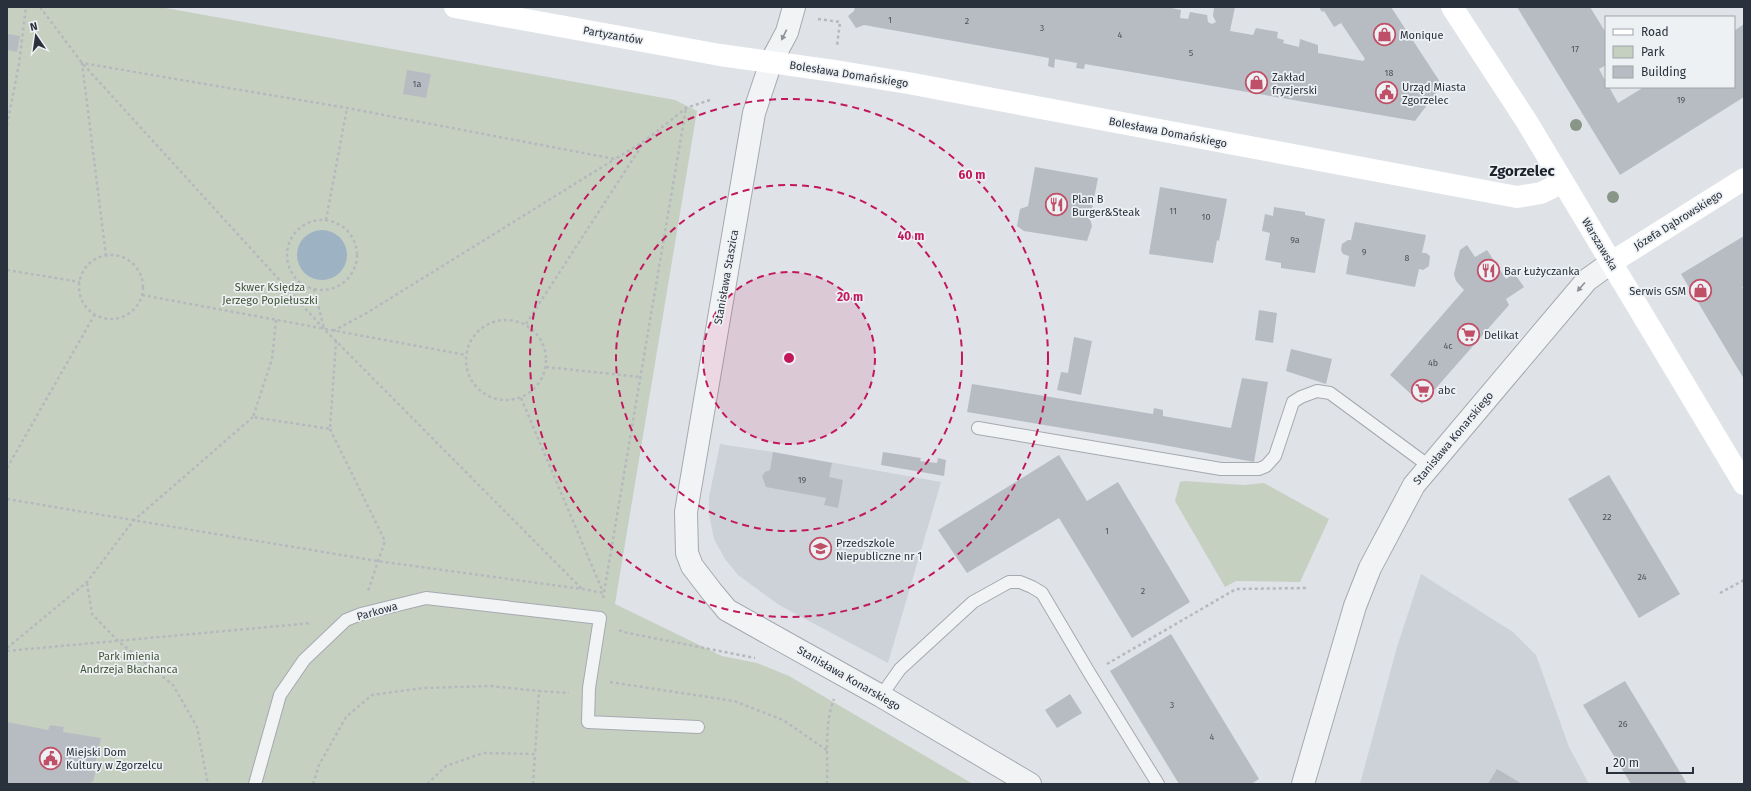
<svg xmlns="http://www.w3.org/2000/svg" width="1751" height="791" viewBox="0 0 1751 791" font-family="'Fira Sans',sans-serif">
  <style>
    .built { fill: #cdd2d8 }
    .green { fill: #c6d0c1 }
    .water { fill: #9db2c3 }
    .building { fill: #b7bcc3 }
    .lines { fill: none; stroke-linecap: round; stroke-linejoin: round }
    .lane-casing { stroke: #a5a9b0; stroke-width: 14 }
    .street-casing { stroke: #a5a9b0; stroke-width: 24 }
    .path { stroke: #b5b9be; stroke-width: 2.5; stroke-dasharray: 3 3; stroke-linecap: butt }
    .lane { stroke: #f1f3f5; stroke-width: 12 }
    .street { stroke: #f1f3f5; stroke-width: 22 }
    .secondary { stroke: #fff; stroke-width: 22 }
    .tree { fill: #889587 }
    .oneway { fill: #8d9298 }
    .ring { fill: none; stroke: #c2185b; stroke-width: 2; stroke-dasharray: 7 5 }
    .labels { text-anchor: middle; stroke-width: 3.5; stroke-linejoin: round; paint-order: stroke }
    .number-label { font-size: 9px; fill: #4c545e }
    .street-label { font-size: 11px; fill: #29313c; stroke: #eef1f4 }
    .poi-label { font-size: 11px; fill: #29313c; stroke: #eef1f4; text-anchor: start }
    .park-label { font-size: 11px; fill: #405638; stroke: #eef1f4 }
    .district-label { font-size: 15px; font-weight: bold; fill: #1c232d; stroke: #eef1f4 }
    .centre { fill: #c2185b; stroke: #eef1f4; stroke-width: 2 }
    .ring-label { font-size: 12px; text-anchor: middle; font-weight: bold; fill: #c2185b; stroke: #eef1f4; stroke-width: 3.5; stroke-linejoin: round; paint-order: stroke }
  </style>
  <rect width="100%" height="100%" fill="#dfe2e7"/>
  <!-- built -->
  <g class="built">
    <path d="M720,444l53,8 168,30 -53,181 -109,-58 -41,-30 -13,-16 -11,-20 -5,-25v-17z"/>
    <path d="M1421,574l92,58 23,23 33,92 20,37h-229l37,-137z"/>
  </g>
  <!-- green -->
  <g class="green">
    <path d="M7,7h153l515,93 22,11 -82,493 107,52 35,7 32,13 184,108h-966z"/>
    <path d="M1185,481l59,4 20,-2 65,36 -29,63 -64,-1 -11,6 -50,-86 5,-19z"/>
  </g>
  <!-- water -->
  <circle class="water" cx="322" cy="255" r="25"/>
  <!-- building -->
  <g class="building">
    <path d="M855,7h312l14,3 -1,8 8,1 2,-7 17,3 1,7 4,2 4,-2 -3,-6 1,-9h21l-5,24 23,4 3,-7 22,4 -1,6 7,2 -1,3 16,4 1,-8 18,6v8l45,8 2,-2 -24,-36 -7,4 -10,-16 -2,1 -3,-5h72l51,78 -27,36 -330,-57 -1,5 -8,-1 1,-5 -22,-4 -1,9 -6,-2 1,-8 -185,-33 -8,3 -8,-12 6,-5z"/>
    <path d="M1517,7h73l16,26v32l-7,4 7,13v5h3l9,16 26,-16h90v-56l10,-7v73l-124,78z"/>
    <path d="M7,34l13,2 -3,16 -10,-2z"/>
    <path d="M407,70l24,4 -5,24 -23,-4z"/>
    <path d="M1035,167l63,11 -8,41 2,7 -5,15 -63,-10 -7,-5 3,-17 8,-3z"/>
    <path d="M1160,187l67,12 -8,42 -2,-1 -4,23 -64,-9z"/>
    <path d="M1274,207l31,5v3l20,4 -10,54 -34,-5v-5l-16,-3 5,-27 -8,-2 3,-17 8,2z"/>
    <path d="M1355,222l71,13 -4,18h4l4,3 -1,10 -6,4 -4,-1 -4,18 -69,-13 3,-18 -6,-2 -2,-4 1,-6 6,-4h3z"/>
    <path d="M1744,236v50l-2,1 2,3v89l-63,-105z"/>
    <path d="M1467,245l8,12 12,-7 19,29 8,-6 10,14 -18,12 3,6 -87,99 -32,-29 74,-85 -8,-9 -2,-7 6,-24z"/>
    <path d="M1259,310l18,3 -4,30 -18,-3z"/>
    <path d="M1074,337l18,4 -11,54 -24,-5 4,-18 7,1z"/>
    <path d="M1291,349l41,10 -6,25 -40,-13z"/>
    <path d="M1242,378l26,4 -14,80 -96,-18 -191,-32 5,-28 181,30 1,-6 9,2v6l68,12z"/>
    <path d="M773,452l59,11 -3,14 14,3 -5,28 -14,-3 2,-7 -60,-11 -4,-11 3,-4 5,-2z"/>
    <path d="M883,452l38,6 -1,3 17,2 1,-5 8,2 -2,16 -63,-11z"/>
    <path d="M1059,455l28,46 31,-19 72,120 -58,36 -73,-120 -92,55 -29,-43z"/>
    <path d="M1609,475l71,119 -41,24 -71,-119z"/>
    <path d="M1171,634l88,145 -8,5h-72l-69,-113z"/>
    <path d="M1625,681l37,61 25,42h-56l-48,-79z"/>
    <path d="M1070,694l12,19 -25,15 -12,-18z"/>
    <path d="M7,722l41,8 2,-5 14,2 -1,5 38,6 -7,31h2l-3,13 -2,-1v3h-84z"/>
    <path d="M1497,769l25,15h-34z"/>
  </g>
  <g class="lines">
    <defs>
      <g id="lane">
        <path d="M978,428l243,41h38l7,-3 9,-10 18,-54 8,-5 16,-6 13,2 99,73"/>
        <path d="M881,696l19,-27 73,-67 36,-20h11l12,5 10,6 48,81 68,110"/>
        <path d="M255,784l25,-89 24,-35 42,-40 15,-6 65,-16 174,20 -11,70 -1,34 110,5"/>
      </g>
      <g id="street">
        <path d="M794,7l-7,25 -16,30 -17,51 -68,399 1,41 5,13 20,26 15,18 154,86 149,88"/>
        <path d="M1303,784l52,-178 15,-38 44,-83 173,-205 25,-18"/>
      </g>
    </defs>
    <!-- lane casing -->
    <use href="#lane" class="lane-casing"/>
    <!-- street casing -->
    <use href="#street" class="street-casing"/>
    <!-- path -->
    <g class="path">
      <path d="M40,7l42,56 242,266 258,260"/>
      <path d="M818,19l22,3 -3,24"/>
      <path d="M7,125l12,-61 7,-57"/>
      <path d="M326,220l21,-112"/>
      <circle cx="322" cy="255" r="35"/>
      <circle cx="111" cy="287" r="32"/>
      <path d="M106,256l-24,-193 265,45 268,51 31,-19 40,-32 24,-8"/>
      <path d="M7,270l73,12"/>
      <path d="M314,289l10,39"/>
      <path d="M142,295l324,60"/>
      <circle cx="506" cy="360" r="40"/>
      <path d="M276,320l-4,39 -19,58 77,12 6,-88"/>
      <path d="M526,324l118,-182"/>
      <path d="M333,331l32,-17 250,-155"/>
      <path d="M546,367l94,10"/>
      <path d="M521,398l82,194"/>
      <path d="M330,429l55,112 -17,50"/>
      <path d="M7,468l88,-154"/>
      <path d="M7,499l370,62 205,28 22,4"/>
      <path d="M87,583l5,31 27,28 54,43 24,42 10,52v5"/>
      <path d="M1720,593l24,-13"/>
      <path d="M603,598l83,-490"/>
      <path d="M619,630l4,2 132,26"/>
      <path d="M7,648l80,-66 46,-61 120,-104"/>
      <path d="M7,651l305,-28"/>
      <path d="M1107,664l129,-75 71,-1"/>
      <path d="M610,682l124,19 49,19 45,31"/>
      <path d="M313,784l6,-19 27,-48 26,-22 51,-7 67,-2 49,5"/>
      <path d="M427,784l19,-18 37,-13 52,1 4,-63 30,2"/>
      <path d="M533,784l2,-30"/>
      <path d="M827,784c1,-28 -3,-59 7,-85"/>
    </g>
    <!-- lane -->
    <use href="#lane" class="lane"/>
    <!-- street -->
    <use href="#street" class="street"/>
    <!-- secondary -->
    <g class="secondary">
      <path d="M455,7l265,48 114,16 74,12 609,114 24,-4 22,-11"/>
      <path d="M1452,7l75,115 217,362"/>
      <path d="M1612,262l132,-83"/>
    </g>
  </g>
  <!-- trees -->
  <g class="tree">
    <circle cx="1576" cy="125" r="6"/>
    <circle cx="1613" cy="197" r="6"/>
  </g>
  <!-- one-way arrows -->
  <defs><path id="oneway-solid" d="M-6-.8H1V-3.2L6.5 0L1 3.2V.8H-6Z"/></defs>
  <g class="oneway">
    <use href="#oneway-solid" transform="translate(784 35) rotate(116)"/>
    <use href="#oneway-solid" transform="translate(1581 287) rotate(131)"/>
  </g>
  <!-- distance rings -->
  <circle cx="789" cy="358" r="86" fill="#c2185b" fill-opacity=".12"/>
  <g class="ring">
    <circle cx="789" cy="358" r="86"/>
    <circle cx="789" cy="358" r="173"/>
    <circle cx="789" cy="358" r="259"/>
  </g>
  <!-- icons -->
  <defs>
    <symbol id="shop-ring" viewBox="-11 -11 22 22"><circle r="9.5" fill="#eef1f4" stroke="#c05068" stroke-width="1.5"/><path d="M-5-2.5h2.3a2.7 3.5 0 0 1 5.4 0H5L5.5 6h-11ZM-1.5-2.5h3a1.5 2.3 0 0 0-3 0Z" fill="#c05068"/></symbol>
    <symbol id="civic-ring" viewBox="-11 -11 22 22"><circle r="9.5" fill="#eef1f4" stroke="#c05068" stroke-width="1.5"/><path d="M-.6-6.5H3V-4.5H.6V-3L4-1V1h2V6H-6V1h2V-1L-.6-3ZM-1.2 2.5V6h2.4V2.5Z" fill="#c05068"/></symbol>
    <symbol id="restaurant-ring" viewBox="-11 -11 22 22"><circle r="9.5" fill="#eef1f4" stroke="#c05068" stroke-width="1.5"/><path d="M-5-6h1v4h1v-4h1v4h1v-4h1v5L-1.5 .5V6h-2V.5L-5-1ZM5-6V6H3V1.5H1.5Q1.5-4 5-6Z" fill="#c05068"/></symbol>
    <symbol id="supermarket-ring" viewBox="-11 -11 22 22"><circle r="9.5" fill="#eef1f4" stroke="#c05068" stroke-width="1.5"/><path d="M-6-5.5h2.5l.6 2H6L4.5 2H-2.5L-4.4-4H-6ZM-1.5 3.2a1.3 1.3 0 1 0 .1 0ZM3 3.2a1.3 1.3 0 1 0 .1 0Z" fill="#c05068"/></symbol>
    <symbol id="school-ring" viewBox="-11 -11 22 22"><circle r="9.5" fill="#eef1f4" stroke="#c05068" stroke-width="1.5"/><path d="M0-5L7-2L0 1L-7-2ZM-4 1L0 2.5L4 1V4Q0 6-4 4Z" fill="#c05068"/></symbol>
  </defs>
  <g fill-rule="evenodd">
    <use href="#shop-ring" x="1372" y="22" width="25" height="25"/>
    <use href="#shop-ring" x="1244" y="70" width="25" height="25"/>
    <use href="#civic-ring" x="1374" y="80" width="25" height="25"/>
    <use href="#restaurant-ring" x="1044" y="192" width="25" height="25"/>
    <use href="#restaurant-ring" x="1476" y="258" width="25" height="25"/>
    <use href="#shop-ring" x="1688" y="278" width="25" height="25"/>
    <use href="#supermarket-ring" x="1456" y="322" width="25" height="25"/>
    <use href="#supermarket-ring" x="1410" y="378" width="25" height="25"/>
    <use href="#school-ring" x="808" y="536" width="25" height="25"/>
    <use href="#civic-ring" x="38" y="746" width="25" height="25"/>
  </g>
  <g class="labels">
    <!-- number labels -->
    <g class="number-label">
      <text x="890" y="23">1</text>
      <text x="967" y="24">2</text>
      <text x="1042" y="31">3</text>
      <text x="1120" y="38">4</text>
      <text x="1575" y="52">17</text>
      <text x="1191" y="56">5</text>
      <text x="1389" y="76">18</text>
      <text x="417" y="87">1a</text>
      <text x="1681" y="103">19</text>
      <text x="1173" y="214">11</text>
      <text x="1206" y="220">10</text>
      <text x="1295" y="243">9a</text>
      <text x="1364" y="255">9</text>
      <text x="1407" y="261">8</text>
      <text x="1448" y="349">4c</text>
      <text x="1433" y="366">4b</text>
      <text x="802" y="483">19</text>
      <text x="1607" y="520">22</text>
      <text x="1107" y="534">1</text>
      <text x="1642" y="580">24</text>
      <text x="1143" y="594">2</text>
      <text x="1172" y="708">3</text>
      <text x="1623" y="727">26</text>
      <text x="1212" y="740">4</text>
    </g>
    <!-- street labels -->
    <g class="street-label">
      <text transform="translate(613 35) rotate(10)" y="4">Partyzantów</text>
      <text transform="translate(849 74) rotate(9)" y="4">Bolesława Domańskiego</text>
      <text transform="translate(1168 132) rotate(11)" y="4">Bolesława Domańskiego</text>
      <text transform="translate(1678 220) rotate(-32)" y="4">Józefa Dąbrowskiego</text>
      <text transform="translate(1600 244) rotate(59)" y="4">Warszawska</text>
      <text transform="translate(726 277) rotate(-80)" y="4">Stanisława Staszica</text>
      <text transform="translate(1453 438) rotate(-50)" y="4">Stanisława Konarskiego</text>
      <text transform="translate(377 611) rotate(-16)" y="4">Parkowa</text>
      <text transform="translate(849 678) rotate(30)" y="4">Stanisława Konarskiego</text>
    </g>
    <!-- poi labels -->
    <g class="poi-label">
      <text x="1400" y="39">Monique</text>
      <text x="1272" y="81">Zakład<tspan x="1272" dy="13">fryzjerski</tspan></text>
      <text x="1402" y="91">Urząd Miasta<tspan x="1402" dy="13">Zgorzelec</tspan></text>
      <text x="1072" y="203">Plan B<tspan x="1072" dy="13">Burger&amp;Steak</tspan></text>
      <text x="1504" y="275">Bar Łużyczanka</text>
      <text x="1686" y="295" text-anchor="end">Serwis GSM</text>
      <text x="1484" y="339">Delikat</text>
      <text x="1438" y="394">abc</text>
      <text x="836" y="547">Przedszkole<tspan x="836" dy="13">Niepubliczne nr 1</tspan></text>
      <text x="66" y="756">Miejski Dom<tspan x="66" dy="13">Kultury w Zgorzelcu</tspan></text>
    </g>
    <!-- park labels -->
    <g class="park-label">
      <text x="270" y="291">Skwer Księdza<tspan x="270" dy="13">Jerzego Popiełuszki</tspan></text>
      <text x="129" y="660">Park imienia<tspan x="129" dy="13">Andrzeja Błachanca</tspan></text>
    </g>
    <!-- district labels -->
    <g class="district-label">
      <text x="1522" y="176">Zgorzelec</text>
    </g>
  </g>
  <circle cx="789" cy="358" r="6" class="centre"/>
  <g class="ring-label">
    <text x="972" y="179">60 m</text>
    <text x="911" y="240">40 m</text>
    <text x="850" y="301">20 m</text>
  </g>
  <!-- border -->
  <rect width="1751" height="791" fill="none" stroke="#29313c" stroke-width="16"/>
  <!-- legend -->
  <rect x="1605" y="16" width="130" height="72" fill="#eef1f4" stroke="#9fa4aa"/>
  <rect x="1613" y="29" width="20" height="6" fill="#ffffff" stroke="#9fa4aa"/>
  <text x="1641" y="36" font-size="12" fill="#29313c">Road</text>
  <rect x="1613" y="46" width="20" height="12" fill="#c6d0c1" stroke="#9fa4aa"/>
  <text x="1641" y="56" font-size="12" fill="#29313c">Park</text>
  <rect x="1613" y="66" width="20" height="12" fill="#b7bcc3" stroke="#9fa4aa"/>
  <text x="1641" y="76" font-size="12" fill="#29313c">Building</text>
  <!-- north arrow -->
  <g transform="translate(36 36) rotate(347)" stroke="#eef1f4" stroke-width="3" paint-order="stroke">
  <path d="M0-3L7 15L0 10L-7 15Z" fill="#29313c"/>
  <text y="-6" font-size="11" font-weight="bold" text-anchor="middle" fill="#29313c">N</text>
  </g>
  <!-- scale -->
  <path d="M1607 767v6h86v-6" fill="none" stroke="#29313c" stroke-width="2"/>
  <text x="1613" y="767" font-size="12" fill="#29313c" stroke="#eef1f4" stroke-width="3" paint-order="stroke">20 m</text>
</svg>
